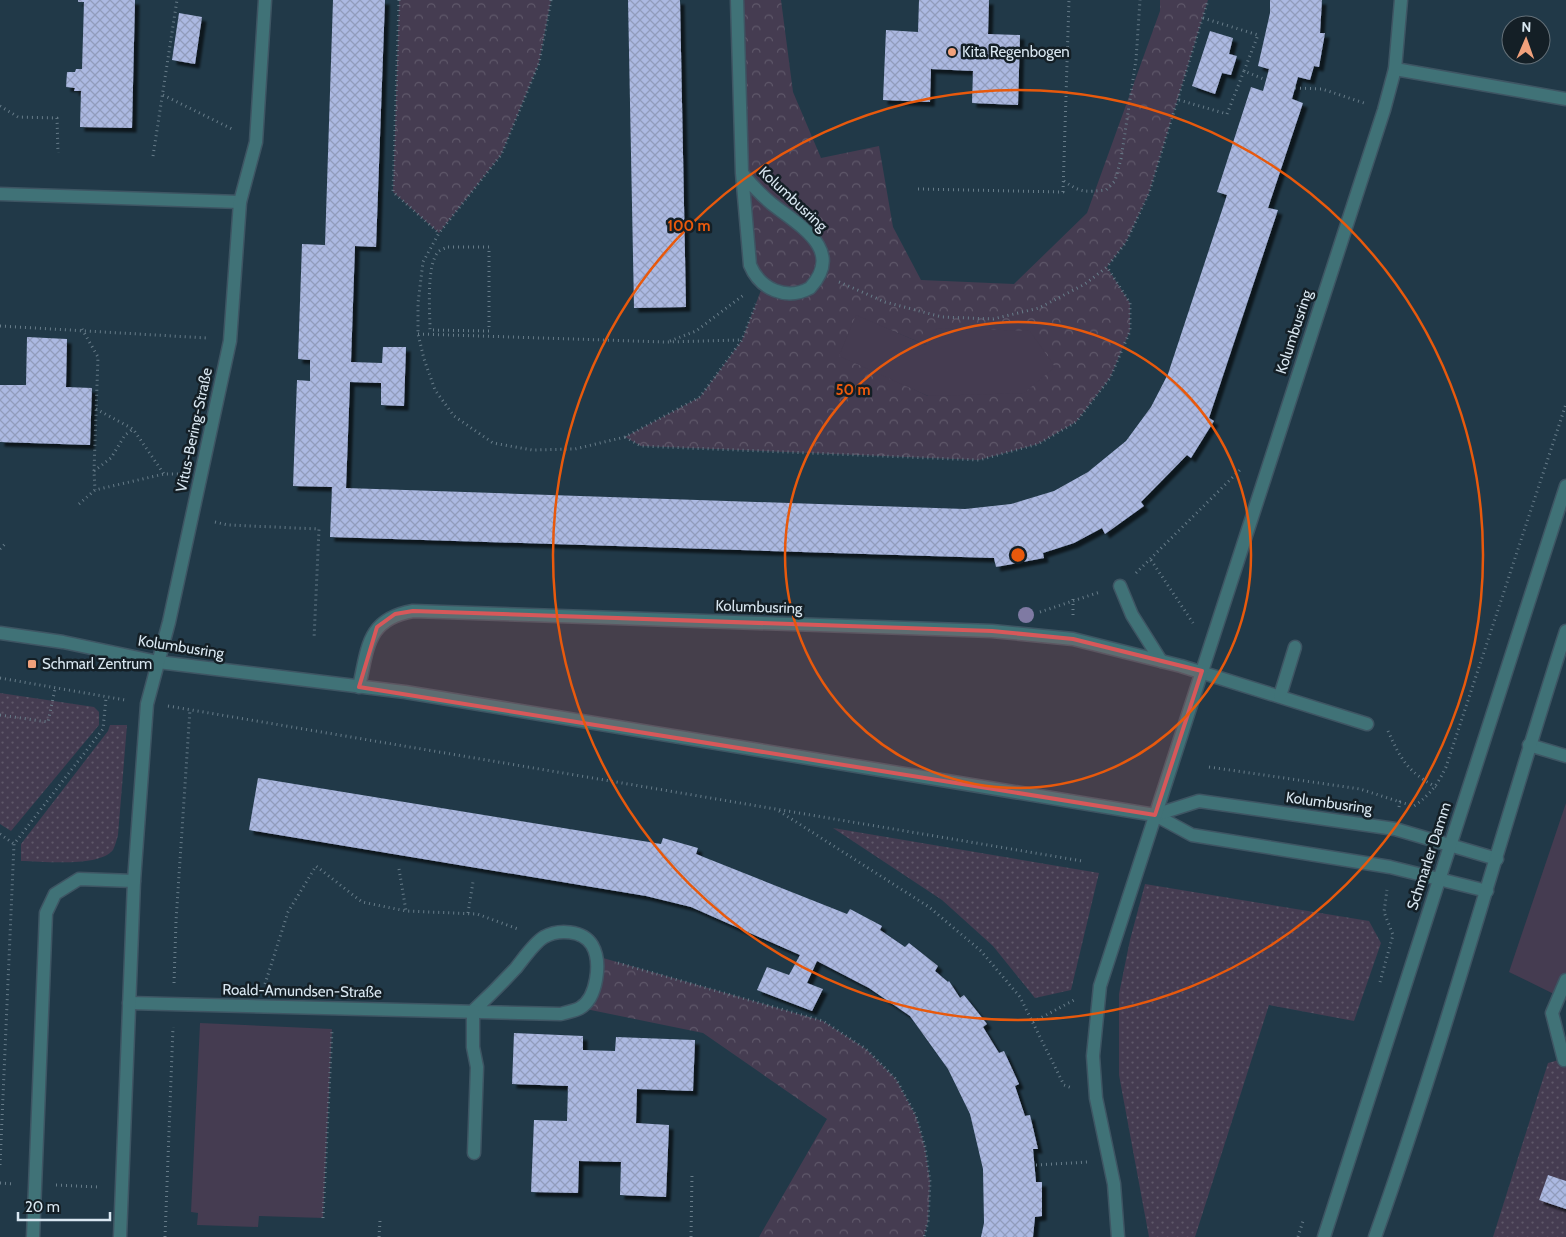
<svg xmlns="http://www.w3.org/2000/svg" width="1566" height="1237" viewBox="0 0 1566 1237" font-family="Cabin,sans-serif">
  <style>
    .grass { fill: url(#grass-dots) }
    .forest { fill: url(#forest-crowns); fill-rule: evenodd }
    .park { fill: #453c51 }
    .building { fill: url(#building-cross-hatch); filter: url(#shadow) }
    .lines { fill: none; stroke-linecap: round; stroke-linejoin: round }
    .minor-casing { stroke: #3e5563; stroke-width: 15 }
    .path { stroke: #677c89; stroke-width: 3; stroke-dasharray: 1 4; stroke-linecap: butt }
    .minor { stroke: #407277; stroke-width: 12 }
    .tree { fill: #7f7aa3 }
    .marked { fill: #d7585a; fill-opacity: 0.2; stroke: #d7585a; stroke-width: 4; stroke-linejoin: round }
    .ring { fill: none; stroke: #e8590c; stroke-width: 2.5 }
    .poi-dot { fill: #f1a17c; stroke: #141f26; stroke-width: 2 }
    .labels { text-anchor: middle; stroke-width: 5; stroke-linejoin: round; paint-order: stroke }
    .poi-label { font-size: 15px; fill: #d9e7f1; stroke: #141f26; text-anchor: start }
    .street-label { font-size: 15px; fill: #d9e7f1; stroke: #141f26 }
    .centre { fill: #e8590c; stroke: #141f26; stroke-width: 2.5 }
    .ring-label { font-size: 15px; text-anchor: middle; font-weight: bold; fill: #e8590c; stroke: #141f26; stroke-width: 5; stroke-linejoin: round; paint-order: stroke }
  </style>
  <defs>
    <pattern id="grass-dots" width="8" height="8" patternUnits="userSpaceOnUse" patternTransform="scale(1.25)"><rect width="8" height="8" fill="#453c51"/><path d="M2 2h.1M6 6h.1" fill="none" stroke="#5f586a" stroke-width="1.8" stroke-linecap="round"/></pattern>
    <pattern id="forest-crowns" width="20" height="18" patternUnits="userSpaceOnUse" patternTransform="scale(1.25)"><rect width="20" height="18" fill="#453c51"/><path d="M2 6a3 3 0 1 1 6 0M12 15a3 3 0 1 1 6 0" fill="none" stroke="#5f586a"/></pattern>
    <pattern id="building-cross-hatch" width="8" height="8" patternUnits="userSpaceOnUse" patternTransform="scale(1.25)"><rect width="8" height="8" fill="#acb9e2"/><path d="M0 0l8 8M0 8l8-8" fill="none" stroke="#919cbc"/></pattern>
    <filter id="shadow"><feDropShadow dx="4.5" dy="4.5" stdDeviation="1" flood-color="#0009"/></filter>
  </defs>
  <rect width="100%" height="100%" fill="#213948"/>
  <!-- grass -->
  <g class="grass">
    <path d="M0,693l94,14 5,5v13l-88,106 -11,-7z"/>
    <path d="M110,725h17l-9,110c-1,4 -3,11 -5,15 -15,18 -70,11 -92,11v-17l87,-113z"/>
    <path d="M833,828l266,45 -28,117 -36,8 -42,-52 -51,-46z"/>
    <path d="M1145,884l224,37 12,22 -27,78 -85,-16 -74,232h-46l-30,-162v-81l11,-54z"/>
    <path d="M1566,1058v179h-73l55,-174z"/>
  </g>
  <!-- forest -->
  <g class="forest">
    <path d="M399,0h152l-12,63 -38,92 -62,78 -46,-41z"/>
    <path d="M737,0h44l12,92 28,66 58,-12 14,81 28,53 93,4 73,-71 73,-202v-11h48l-59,193 -23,49 -19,25 23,36v28l-20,47 -34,44 -38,22 -59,16 -338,-14 -16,-9 75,-40 42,-57 21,-55 -8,-8zM856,316l70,29 66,-14h37l-101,65 -20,-10z"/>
    <path d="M596,956l227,65 43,28 30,30 20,37 9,31 5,35 -2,39 -4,16h-165l68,-118 -124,-86 -122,-25 10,-13z"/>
  </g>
  <!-- park -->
  <g class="park">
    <path d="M856,315l70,30 11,-17 93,3 25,36 -31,26 -96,3 -89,-40z"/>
    <path d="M1566,803v197l-57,-28z"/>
    <path d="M200,1023l132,6 -9,189 -64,-2 -1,11 -61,-2 1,-12 -7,-1z"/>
  </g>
  <!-- building -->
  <g class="building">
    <path d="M78,0h57l-3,128 -52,-1 1,-36h-7l1,-3 -9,-1 1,-15h8l1,-3h6l2,-67h-6z"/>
    <path d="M333,0h52l-9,247 -21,-1 -4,116 31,1 1,-16h23l-2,59 -23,-1v-22l-31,-1 -4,106 619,21 46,-5 43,-13 34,-19 38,-31 25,-34 17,-33 59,-179 -10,-3 34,-105 12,4 6,-22 -11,-3 12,-53v-13h52l-2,33h5l-6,34 -5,-1 -4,14 -12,-3 -6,22 11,4 -35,105 10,2 -69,208 5,3 -23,37 -4,-3 -46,47 3,4 -39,28 -3,-6 -28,15 -31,10 1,5 -48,9 -2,-9 -664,-21 2,-50 -39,-1 4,-106 13,1v-21l-12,-1 4,-115 23,1z"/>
    <path d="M628,0h52l6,307 -52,1z"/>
    <path d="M919,0h70l-1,34 32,1 -2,70 -46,-2 1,-32 -42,-2 -1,33 -47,-2 3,-70 32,2z"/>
    <path d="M179,13l23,4 -7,47 -23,-4z"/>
    <path d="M1210,31l23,7 -4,16 8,2 -6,19 -9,-2 -7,21 -23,-8z"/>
    <path d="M27,337l40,2 -1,48 26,1 -2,57 -90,-3v-57h26z"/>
    <path d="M258,778l403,66 2,-6 35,10 -2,6 151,60 3,-5 32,17 -2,4 25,17 4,-4 29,23 -3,5 13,11 1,-1 11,17 4,-3 23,29 -4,3 16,26 5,-2 15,33 -4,2 10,30 5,-1 8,34h-5l3,33h6v34l-7,1 -2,20h-52l3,-14 -1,-54 -13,-55 -22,-45 -38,-53 -41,-28 -52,-27 -10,22 16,6 -11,22 -55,-21 10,-23 22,8 11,-20 -109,-48 -45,-11 -397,-66z"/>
    <path d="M514,1033l69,3v14l32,1 1,-14 79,3 -2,51 -56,-2 -1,34 33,2 -3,72 -46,-2 1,-33 -42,-1 -1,32 -47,-1 3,-72 33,1 1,-35 -56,-2z"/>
    <path d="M1548,1175l18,6v28l-27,-9z"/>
  </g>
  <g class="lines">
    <defs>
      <g id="minor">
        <path d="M737,0l5,173 8,92c10,24 36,36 60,23 35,-38 -10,-62 -38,-84 -11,-9 -21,-20 -30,-31"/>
        <path d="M1395,69l171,30"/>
        <path d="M0,194l240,8"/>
        <path d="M1120,586l12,29 29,46"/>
        <path d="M0,633l63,9 95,20 247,30 750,123 37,20 198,32 97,24"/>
        <path d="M359,687c9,-40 8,-68 54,-76l579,20 81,8 108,27 186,58"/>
        <path d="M1280,696l15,-49"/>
        <path d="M1529,745l37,11"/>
        <path d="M1155,815l44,-14 196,28 102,30"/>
        <path d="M129,1003l432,11c6,-2 14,-3 19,-6 17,-10 22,-46 12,-63 -9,-15 -34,-16 -48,-8 -10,6 -20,21 -28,31 -14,15 -28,29 -43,43"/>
        <path d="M473,1011v36l4,20 -3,86"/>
        <path d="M1564,1060l-12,-47 14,-33"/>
        <path d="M33,1237l13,-324 9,-19 24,-15 55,2"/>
        <path d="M120,1237l14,-356 13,-177 22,-82 61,-281 10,-139 16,-60 9,-142"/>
        <path d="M1118,1237l-4,-53 -18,-86 -3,-42 7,-70 284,-876 11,-41 6,-69"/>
        <path d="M1324,1237l242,-751"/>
        <path d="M1375,1237c71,-200 126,-404 191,-606"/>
      </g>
    </defs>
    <!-- minor casing -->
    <use href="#minor" class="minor-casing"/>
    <!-- path -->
    <g class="path">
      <path d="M399,0l-6,192 46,41"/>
      <path d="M551,0l-12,63 -38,92 -62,78 -16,29 -5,41v31l6,25 11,31 19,26 39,27 39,7 43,-1 50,-12 75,-40 42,-57 14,-36"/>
      <path d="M1203,18l55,17 -14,36"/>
      <path d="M1295,88l27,1 42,14"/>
      <path d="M163,95l71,35"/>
      <path d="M1179,100l48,14 17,-43 22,9"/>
      <path d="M0,106l18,11 39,1 1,35"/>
      <path d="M153,156l24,-156"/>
      <path d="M1064,181c17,12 21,11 42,9l9,-9 6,-22 15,-99 4,-60"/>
      <path d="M918,189l145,3 6,-192"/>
      <path d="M448,247h41v84l-59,-1c0,-18 -4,-64 8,-78 2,-2 7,-4 10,-5z"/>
      <path d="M839,282l46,20 57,15 51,2 46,-11 46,-24 22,-17 19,-25 23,-49 59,-193"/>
      <path d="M0,326l207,12v2"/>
      <path d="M82,329l16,28 -4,114 1,19"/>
      <path d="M418,334l247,8 76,-2"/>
      <path d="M670,341l26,-10 49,-37"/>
      <path d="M96,409l37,20 31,45"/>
      <path d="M625,437l16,9 338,14 59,-16 38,-22 34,-44 20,-47v-28l-23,-36"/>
      <path d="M94,471l17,-13 14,-23 8,-6"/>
      <path d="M79,504l16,-14 69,-16h14"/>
      <path d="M215,522l13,3 91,4 -5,110"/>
      <path d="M0,549l5,-5"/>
      <path d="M1151,560l42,63"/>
      <path d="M1136,573l104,-103"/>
      <path d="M1073,599v17"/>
      <path d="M1040,612l60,-20"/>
      <path d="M0,678l125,22"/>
      <path d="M168,706l914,155"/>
      <path d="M0,715l48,7 7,-33"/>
      <path d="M1388,731c13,29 20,41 48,56"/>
      <path d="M1209,767l151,22 40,13"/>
      <path d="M1399,807l1,-5 14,4c16,-11 24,-22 32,-39l120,-363"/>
      <path d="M779,811l150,96 52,44 39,46 44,88 8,3"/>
      <path d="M0,834l14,10"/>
      <path d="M399,869l7,42"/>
      <path d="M468,913l5,-31"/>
      <path d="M618,963l205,58 43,28 30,30 20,37 9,31 5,35 -2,39 -4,16"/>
      <path d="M1380,982l13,-47 -9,-23 3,-22"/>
      <path d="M174,983l2,-62 14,-212"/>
      <path d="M265,984l23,-72 28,-46 46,36 44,9 71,3 41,15"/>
      <path d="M1033,1022l43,-23"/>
      <path d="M0,1165l14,-321 89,-115 3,-31"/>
      <path d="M1036,1165l52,-3"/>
      <path d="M0,1183l14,1"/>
      <path d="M56,1185l43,2"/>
      <path d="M323,1218l9,-188"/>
      <path d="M165,1237l8,-210"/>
      <path d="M379,1237l1,-16"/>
      <path d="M691,1237l1,-63"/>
      <path d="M1298,1237l5,-16"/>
    </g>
    <!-- minor -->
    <use href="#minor" class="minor"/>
  </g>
  <!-- trees -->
  <circle class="tree" cx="1026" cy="615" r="8"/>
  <!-- marked area -->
  <path class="marked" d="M413,611l579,20 81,8 129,32 -47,144 -796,-128 18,-60 18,-13z"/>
  <!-- distance rings -->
  <g class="ring">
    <circle cx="1018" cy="555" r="233"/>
    <circle cx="1018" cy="555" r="465"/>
  </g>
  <!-- markers -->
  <g class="poi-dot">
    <circle cx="952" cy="52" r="5"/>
    <rect x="27" y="659" width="10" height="10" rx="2.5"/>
  </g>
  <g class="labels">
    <!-- poi labels -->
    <g class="poi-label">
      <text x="962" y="57">Kita Regenbogen</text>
      <text x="42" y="669">Schmarl Zentrum</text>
    </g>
    <!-- street labels -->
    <g class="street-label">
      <text transform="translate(793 199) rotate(43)" y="5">Kolumbusring</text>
      <text transform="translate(1294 332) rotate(-72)" y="5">Kolumbusring</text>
      <text transform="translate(194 430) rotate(-78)" y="5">Vitus-Bering-Straße</text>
      <text transform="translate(759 607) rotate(2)" y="5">Kolumbusring</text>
      <text transform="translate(181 647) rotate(9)" y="5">Kolumbusring</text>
      <text transform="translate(1329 803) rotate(8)" y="5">Kolumbusring</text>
      <text transform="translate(1429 856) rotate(-72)" y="5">Schmarler Damm</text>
      <text transform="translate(302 991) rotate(1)" y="5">Roald-Amundsen-Straße</text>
    </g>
  </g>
  <circle cx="1018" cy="555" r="8" class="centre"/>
  <g class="ring-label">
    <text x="689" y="231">100 m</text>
    <text x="853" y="395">50 m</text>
  </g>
  <!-- north arrow -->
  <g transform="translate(1526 40) rotate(2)"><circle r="24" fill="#141f26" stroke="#636f77"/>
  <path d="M0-4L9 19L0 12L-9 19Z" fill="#f1a17c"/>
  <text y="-8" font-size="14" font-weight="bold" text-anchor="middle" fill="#d9e7f1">N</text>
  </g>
  <!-- scale -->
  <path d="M18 1212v8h92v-8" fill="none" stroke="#d9e7f1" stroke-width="2.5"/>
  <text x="25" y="1212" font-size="15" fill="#d9e7f1" stroke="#141f26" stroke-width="4" paint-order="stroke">20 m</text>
</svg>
